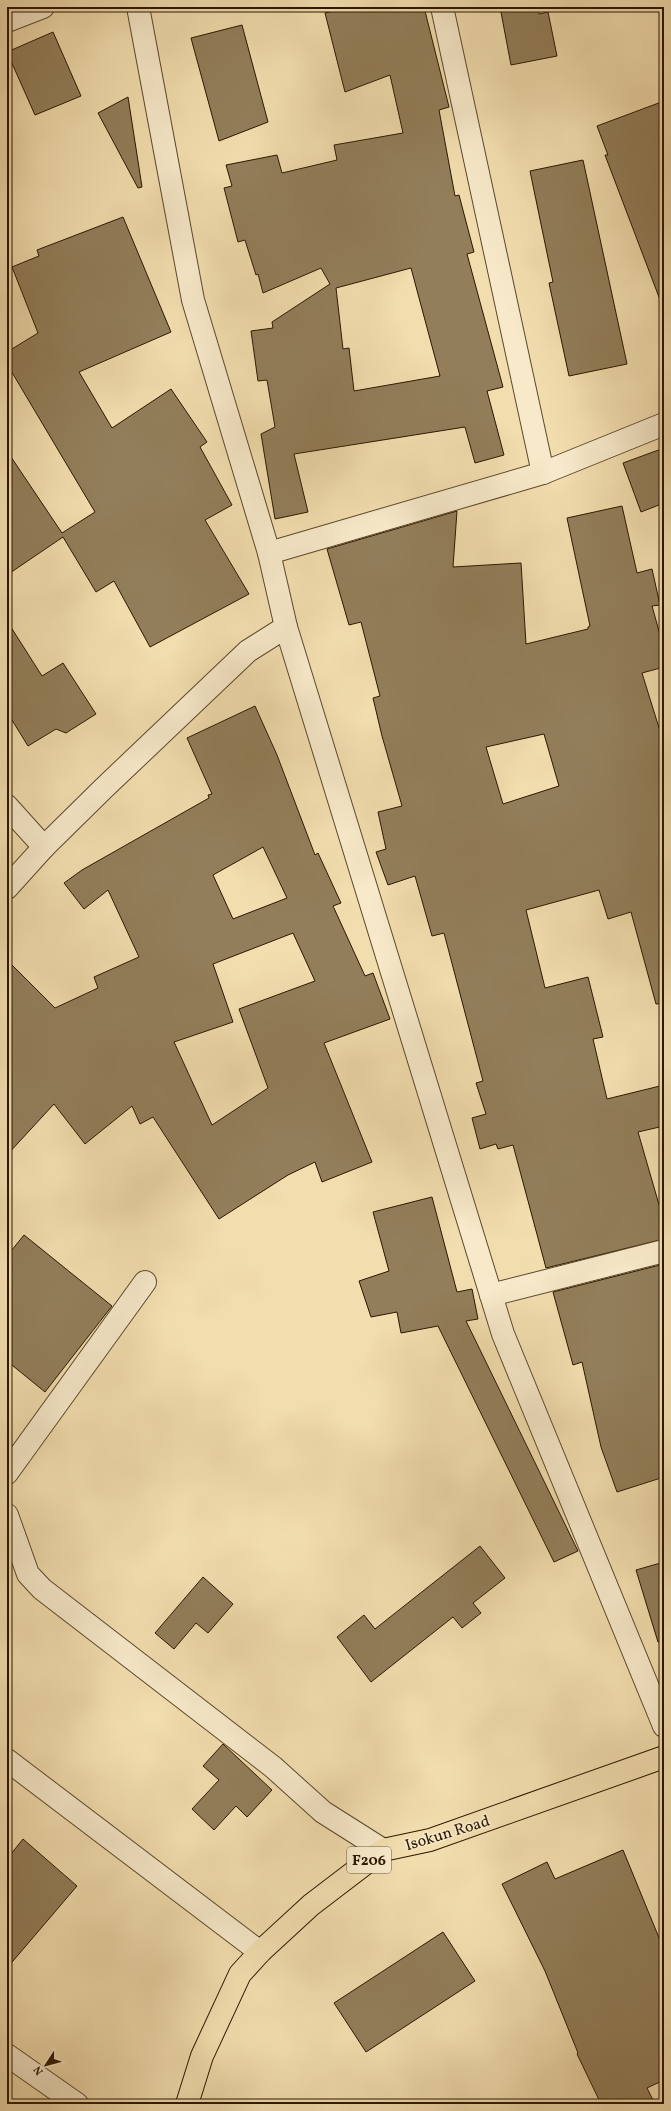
<svg xmlns="http://www.w3.org/2000/svg" width="671" height="2111" viewBox="0 0 671 2111" font-family="Vollkorn,serif">
  <style>
    .building { fill: #927e5a; stroke: #2a1700; fill-rule: evenodd }
    .lines { fill: none; stroke-linecap: round; stroke-linejoin: round }
    .minor-casing { stroke: #5c482c; stroke-width: 24 }
    .major-casing { stroke: #2a1700; stroke-width: 24 }
    .minor { stroke: #f7e9ca; stroke-width: 22 }
    .major { stroke: #f2ddae; stroke-width: 22 }
    .labels { text-anchor: middle; stroke-width: 3; stroke-linejoin: round; paint-order: stroke }
    .shield { fill: #f7e9ca; stroke: #68563d; stroke-width: 1 }
    .shield-label { font-size: 15px; font-weight: bold; fill: #2a1700 }
    .street-label { font-size: 16px; fill: #2a1700; stroke: #f7e9ca }
  </style>
  <rect width="100%" height="100%" fill="#f2ddae"/>
  <filter id="stains"><feTurbulence type="fractalNoise" baseFrequency=".005" numOctaves="4"/><feColorMatrix values="0 0 0 0 .2 0 0 0 0 .09 0 0 0 0 .02 0 0 0 .5 -.17"/></filter>
  <radialGradient id="worn" r=".72"><stop offset=".6" stop-color="#630" stop-opacity="0"/><stop offset="1" stop-color="#630" stop-opacity=".3"/></radialGradient>
  <!-- building -->
  <g class="building">
    <path d="M349,7h75l25,100 -10,3 16,86 4,-1 15,57 -7,2 36,133 -16,4 17,64 -29,8 -10,-36 -171,27 14,58 -33,7 -14,-85 14,-7 -8,-47 -9,1 -7,-50 22,-3 -1,-6 58,-38 -9,-16 -58,25 -5,-19 -2,1 -11,-35 -7,2 -14,-54 8,-2 -6,-21 51,-10 5,18 55,-13 -3,-15 69,-12 -13,-58 -45,17 -20,-79zM411,268l29,108 -86,15 -5,-43 -6,1 -7,-61z"/>
    <path d="M500,7h38l1,7 9,-2 9,44 -46,9z"/>
    <path d="M242,25l26,97 -49,19 -28,-103z"/>
    <path d="M53,32l28,64 -46,19 -28,-63z"/>
    <path d="M128,97l14,90 -4,1 -40,-75z"/>
    <path d="M664,101v204h-2l-57,-150h3l-11,-29z"/>
    <path d="M583,160l44,204 -58,12 -20,-93 4,-1 -23,-111z"/>
    <path d="M123,217l48,115 -92,40 33,56 59,-39 36,53 -7,5 32,58 -27,15 44,74 -99,53 -36,-66 -18,11 -33,-55 -56,38v-124l55,82 33,-21 -88,-148v-12l31,-19 -26,-66 27,-11 -2,-6z"/>
    <path d="M664,448v55l-23,9 -18,-49z"/>
    <path d="M622,506l15,67 15,-4 8,36 -8,1 12,43v18l-22,6 22,71v259l-8,1 -25,-92 -23,7 -9,-29 -73,20 19,78 43,-11 15,60 -10,2 14,60 57,-14v41l-26,6 26,90v17l-118,29 -33,-123 -15,4 -2,-5 -16,5 -8,-31 14,-4 -10,-31 7,-2 -39,-148 -12,3 -17,-60 -27,9 -12,-33 10,-3 -8,-37 24,-6 -20,-70 -9,-38 7,-2 -19,-74 -12,3 -22,-76 130,-38 -4,56 68,-4 5,81 62,-15v-2l2,-1 -23,-108zM544,734l15,52 -56,18 -17,-57z"/>
    <path d="M7,621l35,55 21,-13 33,51 -30,19 -10,-4 -28,17 -21,-34z"/>
    <path d="M255,706l22,49 38,100 3,-2 23,50 -8,3 32,70 8,-3 17,46 -66,24 48,119 -50,20 -7,-20 -27,13 -69,44 -66,-102 -13,7 -8,-18 -47,38 -31,-40 -47,51v-195l48,48 43,-20 -4,-11 45,-20 -31,-67 -24,19 -20,-26 18,-13 127,-72 -1,-3 4,-1 -25,-56zM263,847l24,51 -54,21 -20,-44zM293,933l22,48 -76,28 29,79 -56,37 -38,-83 59,-20 -20,-58z"/>
    <path d="M432,1197l25,95 15,-3 6,30 -12,2 112,230 -24,11 -116,-236 -37,7 -4,-21 -26,5 -12,-36 30,-10 -16,-59z"/>
    <path d="M24,1235l88,71 -67,86 -38,-31v-105z"/>
    <path d="M664,1264v213l-47,15 -16,-45 -19,-85 -9,3 -20,-73z"/>
    <path d="M480,1546l25,32 -32,25 8,10 -19,15 -9,-11 -82,65 -34,-45 27,-22 11,14z"/>
    <path d="M664,1562v79l-6,1 -22,-72z"/>
    <path d="M203,1577l30,27 -25,29 -12,-10 -22,26 -19,-16z"/>
    <path d="M223,1744l49,46 -25,27 -11,-11 -22,24 -22,-21 27,-29 -16,-14z"/>
    <path d="M23,1839l54,47 -70,82v-109z"/>
    <path d="M623,1850l41,100v130l-17,8 8,16h-54l-24,-50 1,-1 -33,-82 -43,-87 45,-22 8,17z"/>
    <path d="M443,1932l32,49 -109,71 -32,-49z"/>
  </g>
  <g class="lines">
    <defs>
      <g id="minor">
        <path d="M138,7l55,293 76,253 17,74 217,707 161,392"/>
        <path d="M442,7l101,466"/>
        <path d="M7,21l36,-14"/>
        <path d="M269,553l274,-80 121,-49"/>
        <path d="M7,806l37,41"/>
        <path d="M7,888l37,-41 61,-60 143,-136 38,-24"/>
        <path d="M491,1295l173,-44"/>
        <path d="M7,1473l138,-191"/>
        <path d="M7,1515l21,59 14,15 231,178 50,45 60,38"/>
        <path d="M7,1760l253,192"/>
        <path d="M7,2055l70,49"/>
      </g>
      <path id="major" d="M187,2104l15,-48 38,-82 20,-22 51,-47 72,-55 47,-10 234,-83"/>
    </defs>
    <!-- minor casing -->
    <use href="#minor" class="minor-casing"/>
    <!-- major casing -->
    <use href="#major" class="major-casing"/>
    <!-- minor -->
    <use href="#minor" class="minor"/>
    <!-- major -->
    <use href="#major" class="major"/>
  </g>
  <g class="labels">
    <!-- shield labels -->
    <rect class="shield" x="347" y="1847" width="44" height="26" rx="3"/>
    <g class="shield-label">
      <text x="369" y="1865">F206</text>
    </g>
    <!-- street labels -->
    <g class="street-label">
      <text transform="translate(447 1832) rotate(-17)" y="6">Isokun Road</text>
    </g>
  </g>
  <!-- margin -->
  <rect width="671" height="2111" fill="none" stroke="#f2ddae" stroke-width="24"/>
  <rect x="8" y="8" width="655" height="2095" fill="none" stroke="#2a1700" stroke-width="2"/>
  <rect x="12" y="12" width="647" height="2087" fill="none" stroke="#2a1700"/>
  <!-- north arrow -->
  <g transform="translate(46 2065) rotate(234)" stroke="#f7e9ca" stroke-width="3" paint-order="stroke">
  <path d="M0-3L7 15L0 10L-7 15Z" fill="#2a1700"/>
  <text y="-6" font-size="11" font-weight="bold" text-anchor="middle" fill="#2a1700">N</text>
  </g>
  <rect width="100%" height="100%" filter="url(#stains)"/>
  <rect width="100%" height="100%" fill="url(#worn)"/>
</svg>
